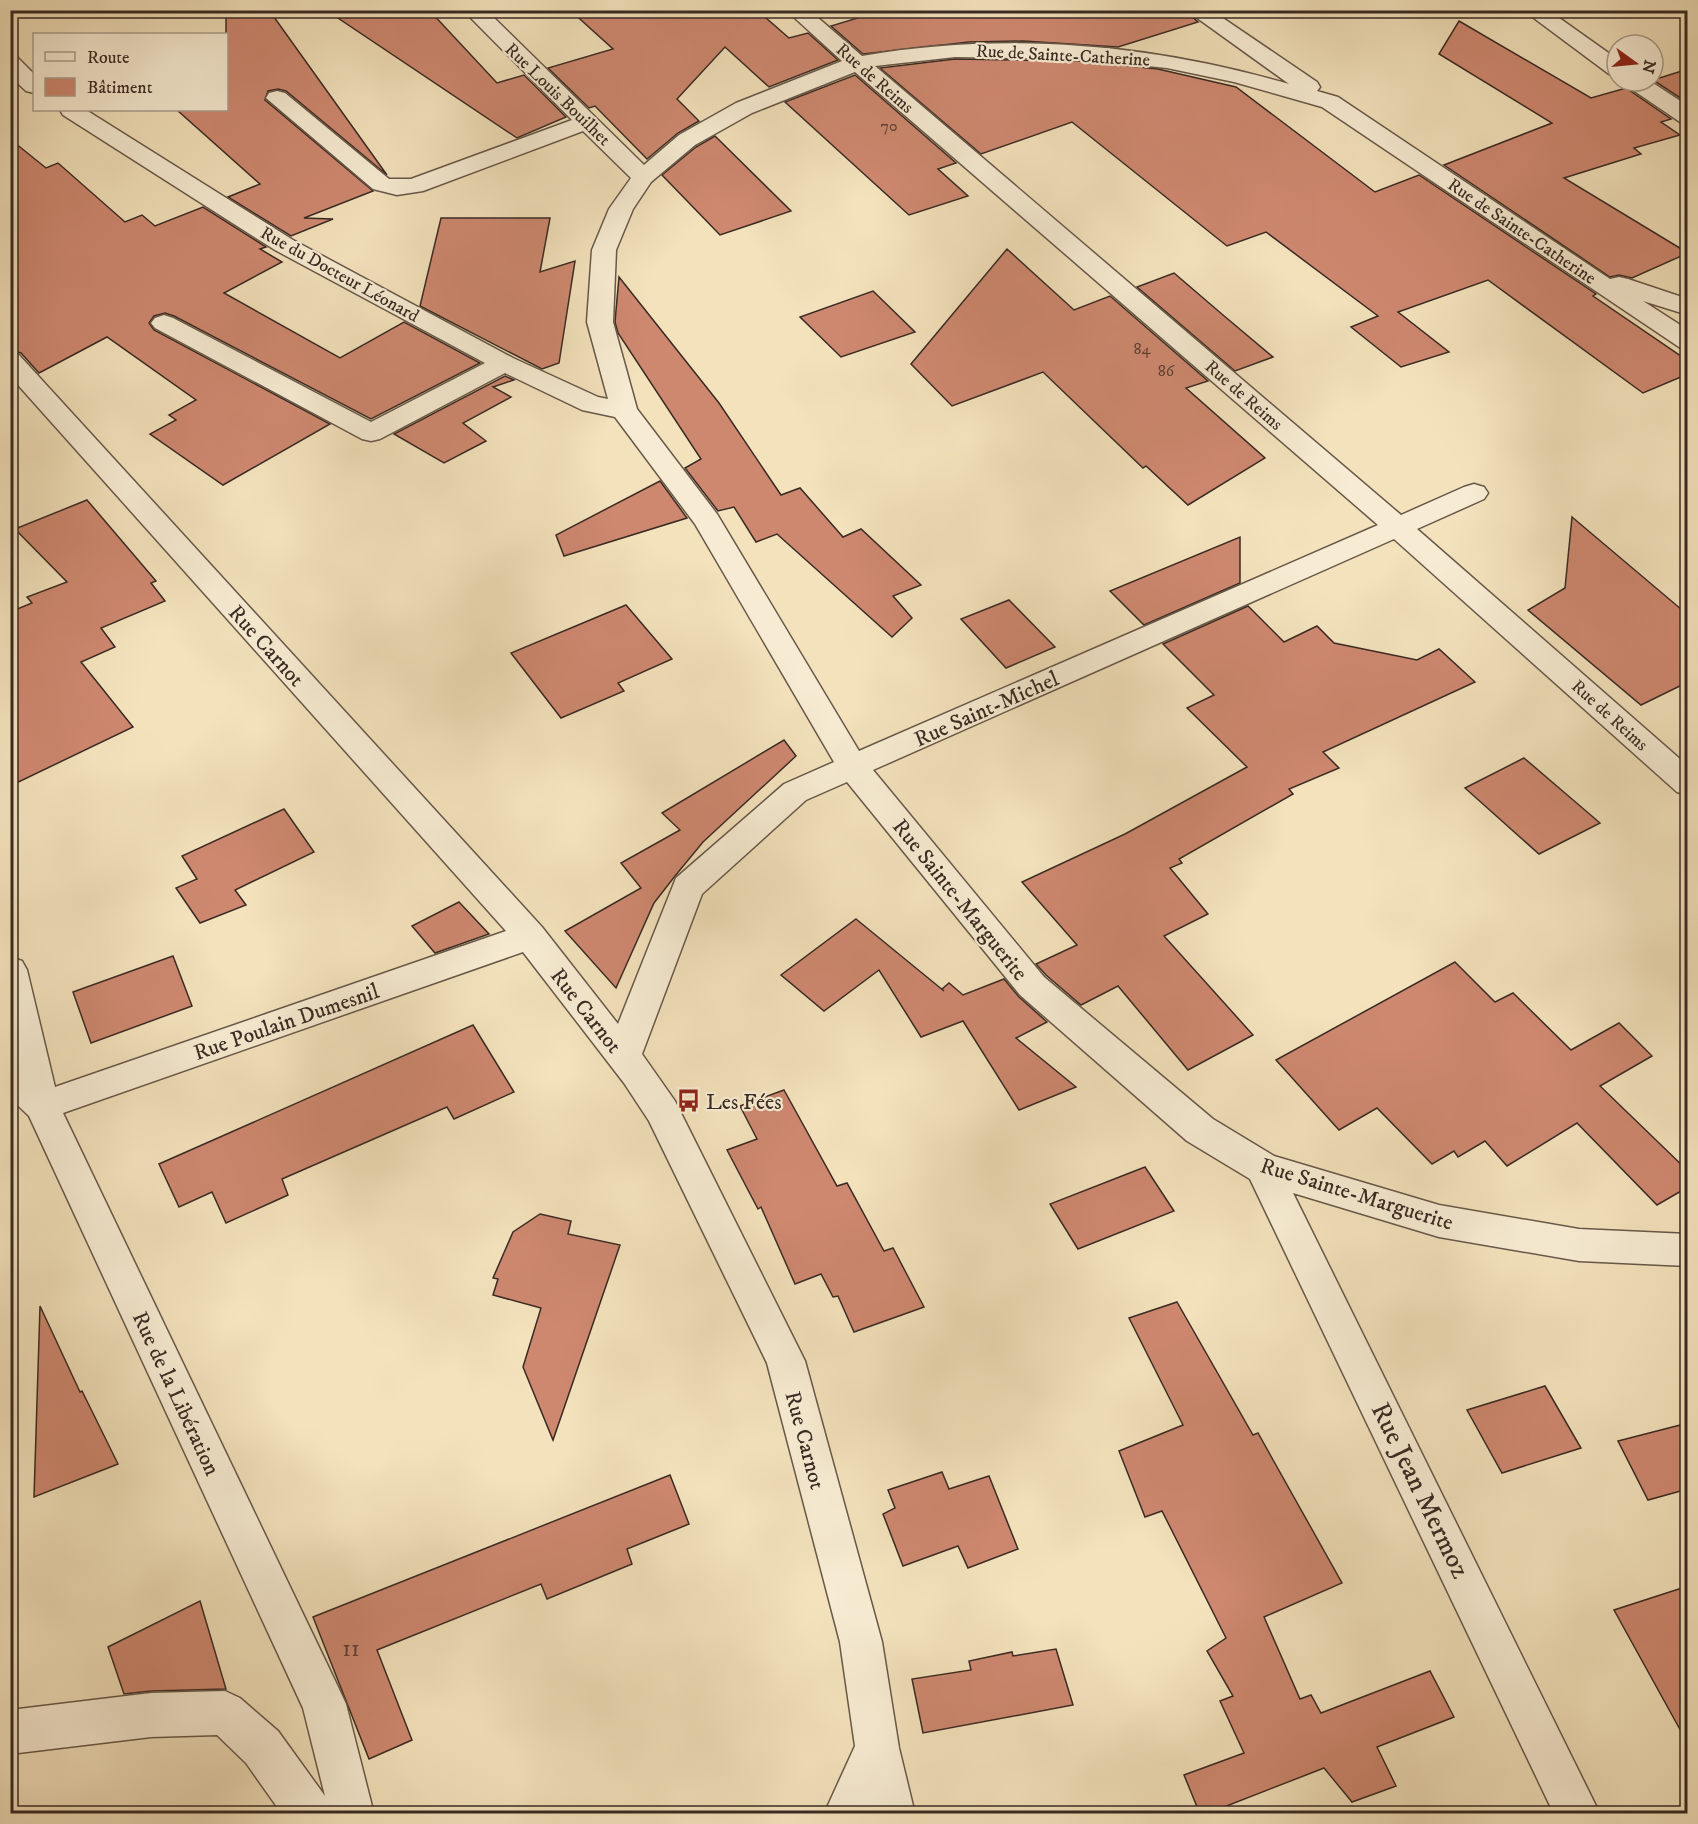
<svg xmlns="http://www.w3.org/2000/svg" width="1698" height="1824" viewBox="0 0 1698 1824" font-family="'IM FELL DW Pica',serif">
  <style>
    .building { fill: #ce8870; stroke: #392a23; stroke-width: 1.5 }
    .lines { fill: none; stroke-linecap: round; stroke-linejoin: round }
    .minor-casing { stroke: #685849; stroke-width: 3 }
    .minor { fill: #f7ecd3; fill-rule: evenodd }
    .labels { text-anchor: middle; stroke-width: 4.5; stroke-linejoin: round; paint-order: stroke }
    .far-number-label { font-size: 16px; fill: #5e4236 }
    .far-street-label { font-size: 18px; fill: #392a23; stroke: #f7ecd3 }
    .street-label { font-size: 22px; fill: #392a23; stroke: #f7ecd3 }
    .poi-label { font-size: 22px; fill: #392a23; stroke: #f7ecd3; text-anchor: start }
    .near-number-label { font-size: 24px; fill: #5e4236 }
    .near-street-label { font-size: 27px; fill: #392a23; stroke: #f7ecd3 }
  </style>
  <rect width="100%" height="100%" fill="#f3e2bc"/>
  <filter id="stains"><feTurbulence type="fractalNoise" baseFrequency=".00333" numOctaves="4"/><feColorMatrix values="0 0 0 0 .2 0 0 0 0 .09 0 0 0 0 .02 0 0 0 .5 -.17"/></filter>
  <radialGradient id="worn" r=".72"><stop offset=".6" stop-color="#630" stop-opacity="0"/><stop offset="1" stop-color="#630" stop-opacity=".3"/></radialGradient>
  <!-- building -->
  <g class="building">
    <path d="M226,10h43l118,165 -101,-84 -8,-2 -10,2 -3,9 108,91 -69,27 29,1 -42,17 -63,-39 32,-13 -83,-74h49z"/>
    <path d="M326,10h103l68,73 27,-8 42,42 -49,21z"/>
    <path d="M570,10h190l-1,2 30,26 19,-5 30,27 -69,27 -44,-40 -48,52 22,22 -21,12 -31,26 -52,-53 -6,2 -41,-40 65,-19z"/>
    <path d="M884,10h300l14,12 -80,25 -95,-6 -54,1 -106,12 -32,-28z"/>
    <path d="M1459,21l132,77 35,-10 45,31 -10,3 19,13 -46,13 7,6 -77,24 124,75 -56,25 -13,-3 -9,2 -166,-112 108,-42 -113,-69z"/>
    <path d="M955,59l126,2 77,8 78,18 139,105 44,-17 177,119 -3,2 95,65v13l-45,19 -155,-113 -90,32 51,40 -48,15 -50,-40 27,-11 -112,-84 -39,14 -155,-124 -91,32 -101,-86z"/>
    <path d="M1688,69v34l-35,-23z"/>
    <path d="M855,75l101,88 -18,6 30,27 -59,19 -124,-113z"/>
    <path d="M715,136l76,75 -71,24 -58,-60 34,-28z"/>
    <path d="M10,139l36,29 12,-5 67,59 17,-7 13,11 48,-19 63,40 -6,2 22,13 -58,31 116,65 64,-36 76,41 -109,56 -197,-103 -9,-3 -11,3 -5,7 5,7 176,94 -107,61 -73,-51 26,-14 -7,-5 27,-15 -89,-63 -68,36 -18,-20 -11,-3z"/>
    <path d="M441,218h109l-10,54 35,-11 -16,102 -17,6 -122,-63z"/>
    <path d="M1007,249l67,61 36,-14 98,85 -22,7 79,70 -77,47 -42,-39 -3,2 -100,-96 -91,34 -41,-42z"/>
    <path d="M1174,273l49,42 50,42 -38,14 -98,-84z"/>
    <path d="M619,277l100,126 62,92 19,-7 43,49 18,-8 60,56 -28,11 19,22 -20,19 -115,-103 -21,8 -22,-35 -16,4 -33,-43 16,-9 -83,-126 -3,-11z"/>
    <path d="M873,291l42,41 -74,25 -41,-40z"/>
    <path d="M505,376l9,4 -21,7 18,10 -48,26 23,18 -42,22 -50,-29z"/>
    <path d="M660,481l27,37 -123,38 -8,-21z"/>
    <path d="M87,500l69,81 -5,2 14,18 -64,27 14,19 -34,15 52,65 -123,59v-174l22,-9 -5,-6 40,-15 -52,-53z"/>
    <path d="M1572,517l116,98v67l-47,23 -113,-95 37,-22z"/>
    <path d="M1240,537v46l-96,42 -34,-34z"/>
    <path d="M1009,600l46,47 -49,21 -45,-49z"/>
    <path d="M626,605l46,54 -54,24 6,8 -63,27 -50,-65z"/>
    <path d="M1248,606l36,36 33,-16 17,17 83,17 22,-11 36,33 -152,70 16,16 -50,21 4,5 -114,65 3,4 -12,5 38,46 -44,22 89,99 -65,35 -70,-84 -37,19 -35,-30 -10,-11 41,-19 -55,-63 103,-48 122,-67 -60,-59 27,-13 -51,-51z"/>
    <path d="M784,740l12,16 -93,86 -28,34 -21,27 -38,85 -51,-57 76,-43 -20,-25 59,-33 -18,-17z"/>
    <path d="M1524,758l76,65 -61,31 -74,-66z"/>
    <path d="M284,809l30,43 -79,38 11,15 -46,18 -24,-35 21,-9 -15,-23z"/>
    <path d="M459,902l30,32 -54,19 -23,-27z"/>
    <path d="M856,919l88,72 -2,-2 7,-6 14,12 41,-16 15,18 28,25 -31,16 60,49 -57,23 -56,-89 -42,16 -42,-67 -55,41 -43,-36z"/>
    <path d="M173,956l19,50 -101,37 -18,-51z"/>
    <path d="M1455,962l40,40 18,-9 58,57 48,-27 33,33 -52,30 88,85v16l-31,18 -80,-82 -70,43 -22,-25 -27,16 -4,-6 -22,13 -55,-56 -38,22 -63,-70z"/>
    <path d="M473,1025l41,67 -60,27 -7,-12 -165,72 6,16 -62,28 -14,-31 -33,15 -20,-43z"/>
    <path d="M784,1090l53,96 10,-3 37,68 9,-3 31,59 -70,25 -16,-36 -5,1 -12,-23 -26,10 -34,-77 -3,2 -31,-59 30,-11 -17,-33z"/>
    <path d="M1145,1167l29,44 -96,38 -28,-45z"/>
    <path d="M540,1214l31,7 -3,13 52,11 -67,195 -30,-73 18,-59 -48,-13 5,-16 -5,-1 20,-46z"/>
    <path d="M1177,1302l76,133 5,-2 84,150 -78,34 36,82 11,-4 10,18 109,-42 24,46 -77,30 19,39 -44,16 -28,-34 -118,46h-6l-16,-39 60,-22 -24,-52 13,-5 -26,-45 19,-13 -64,-127 -17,6 -26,-66 64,-26 -54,-107z"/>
    <path d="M40,1306l40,86 2,-1 36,73 -84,33z"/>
    <path d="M1545,1386l36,62 -79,25 -35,-63z"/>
    <path d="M1688,1423v66l-40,11 -30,-59z"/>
    <path d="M942,1472l7,17 40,-13 29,73 -50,19 -10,-22 -55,20 -20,-52 12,-6 -7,-18z"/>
    <path d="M670,1475l19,49 -62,25 5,15 -85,35 -6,-15 -164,66 35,90 -43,19 -56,-142z"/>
    <path d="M1688,1586v158l-74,-134z"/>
    <path d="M200,1601l26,88 -75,2 -27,3 -16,-47z"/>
    <path d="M1056,1649l17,56 -150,28 -11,-54 59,-9 -2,-9 43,-9 1,4z"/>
  </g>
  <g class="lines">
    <defs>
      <g id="minor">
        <path d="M463,10h23l158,155 35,-30 57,-32 106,-42 -56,-51h23l53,46c143,-25 288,-12 427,28l-103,-74h25l106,72 3,5 -3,4 21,6 272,182 9,-2 9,2 60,20v16l-45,-14 45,29v20l-9,-3 -357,-240 -88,-25 -67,-14 -86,-9 -126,-2 -80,9 526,449 63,-28 10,-3 10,3 4,6 -4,6 -67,30 271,237v29l-11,-3 -283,-253 -521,231 171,207 169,142 61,37 165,49 140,24 109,5v32l-109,-5 -140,-24 -146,-44 307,621h-46l-304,-635 -63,-38 -167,-146 -173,-213 -41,18 -104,94 -60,160 33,47 130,260 77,281 17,106 16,66h-91l31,-68 -15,-104 -73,-279 -118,-242 -25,-38 -101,-131 -460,161 276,576 7,15 28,110h-92l-36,-51 -29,-28 -66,2 -141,17v-44l141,-17 74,-2 15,7 38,33 47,65 -22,-88 -274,-592 -19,-18v-37l4,1 -4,-16v-89l12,4 5,9 28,117 451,-156 -496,-555v-24l9,3 523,572 76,97 58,-146 108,-94 50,-22 -139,-238 -80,-107 -33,-7 -77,-37 -125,66 -9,2 -9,-2 -207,-111 -4,-5 4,-5 9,-3 9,3 198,104 114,-59 -210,-113 -212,-135 -3,-5h26l207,130 220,118 85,39 10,2 -21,-77 5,-72 17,-41 22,-31 -48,-47 -160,60 -26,4 -24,-6 -107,-91 3,-5 8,-2 8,2 104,86h22l161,-59zM855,72l523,453 -519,226 -142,-237 -80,-105 -24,-87 3,-72 17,-41 18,-27 44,-37 57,-32z"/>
        <path d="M1523,10h25l69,49v17l-8,-2z"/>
        <path d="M10,57l8,1 16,16v19l-8,-2 -16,-15z"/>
        <path d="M1624,81h26l38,25v18l-8,-2 -53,-36z"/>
      </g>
    </defs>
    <!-- minor casing -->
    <use href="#minor" class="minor-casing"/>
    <!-- minor -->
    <use href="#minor" class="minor"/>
  </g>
  <!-- icons -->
  <defs>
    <symbol id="bus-bare" viewBox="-9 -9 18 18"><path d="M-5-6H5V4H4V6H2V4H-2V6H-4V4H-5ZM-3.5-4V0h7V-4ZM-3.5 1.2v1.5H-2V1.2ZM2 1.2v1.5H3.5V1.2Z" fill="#8f2418" stroke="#f7ecd3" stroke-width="2.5" paint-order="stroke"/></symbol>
  </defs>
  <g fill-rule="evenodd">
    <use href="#bus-bare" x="672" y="1084" width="33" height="33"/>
  </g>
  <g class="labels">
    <!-- far-number labels -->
    <g class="far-number-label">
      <text x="889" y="131">70</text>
      <text x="1142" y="354">84</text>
      <text x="1166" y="376">86</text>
    </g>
    <!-- far-street labels -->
    <g class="far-street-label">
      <text transform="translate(1063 55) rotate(3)" y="6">Rue de Sainte-Catherine</text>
      <text transform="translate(875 78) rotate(41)" y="6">Rue de Reims</text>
      <text transform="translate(558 94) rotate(44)" y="6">Rue Louis Bouilhet</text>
      <text transform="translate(1522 231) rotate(34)" y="6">Rue de Sainte-Catherine</text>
      <text transform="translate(340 274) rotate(29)" y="6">Rue du Docteur Léonard</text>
      <text transform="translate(1244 395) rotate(41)" y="6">Rue de Reims</text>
      <text transform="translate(1610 715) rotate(42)" y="6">Rue de Reims</text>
    </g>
    <!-- street labels -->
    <g class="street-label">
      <text transform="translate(267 645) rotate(48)" y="8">Rue Carnot</text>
      <text transform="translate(986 708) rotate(-24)" y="8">Rue Saint-Michel</text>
      <text transform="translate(961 899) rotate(51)" y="8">Rue Sainte-Marguerite</text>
      <text transform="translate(587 1010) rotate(52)" y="8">Rue Carnot</text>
      <text transform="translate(286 1021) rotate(-19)" y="8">Rue Poulain Dumesnil</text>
      <text transform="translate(1357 1193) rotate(17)" y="8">Rue Sainte-Marguerite</text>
      <text transform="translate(177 1393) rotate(65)" y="8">Rue de la Libération</text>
      <text transform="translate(806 1440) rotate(75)" y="8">Rue Carnot</text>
    </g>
    <!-- poi labels -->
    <g class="poi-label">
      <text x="706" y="1109">Les Fées</text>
    </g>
    <!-- near-number labels -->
    <g class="near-number-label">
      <text x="351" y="1656">11</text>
    </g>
    <!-- near-street labels -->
    <g class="near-street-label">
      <text transform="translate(1421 1490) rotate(64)" y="9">Rue Jean Mermoz</text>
    </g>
  </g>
  <!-- margin -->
  <rect width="1698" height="1824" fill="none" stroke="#f3e2bc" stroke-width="36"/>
  <rect x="12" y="12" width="1674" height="1800" fill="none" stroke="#392a23" stroke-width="3"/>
  <rect x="18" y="18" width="1662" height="1788" fill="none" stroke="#392a23" stroke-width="1.5"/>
  <!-- legend -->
  <rect x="33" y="33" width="195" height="78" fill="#f7ecd3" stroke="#ab9e8d" stroke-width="1.5"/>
  <rect x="45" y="52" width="30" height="9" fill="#f7ecd3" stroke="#ab9e8d" stroke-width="1.5"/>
  <text x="87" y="63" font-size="18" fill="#392a23">Route</text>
  <rect x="45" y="78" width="30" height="18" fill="#ce8870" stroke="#ab9e8d" stroke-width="1.5"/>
  <text x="87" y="93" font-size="18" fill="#392a23">Bâtiment</text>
  <!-- north arrow -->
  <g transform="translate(1635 63) rotate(105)"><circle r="28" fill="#f7ecd3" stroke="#ab9e8d" stroke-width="1.5"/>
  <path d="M0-4.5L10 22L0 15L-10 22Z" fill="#8f2418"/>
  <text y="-9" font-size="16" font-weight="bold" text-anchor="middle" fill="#392a23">N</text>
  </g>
  <rect width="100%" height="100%" filter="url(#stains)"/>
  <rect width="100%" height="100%" fill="url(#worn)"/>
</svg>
